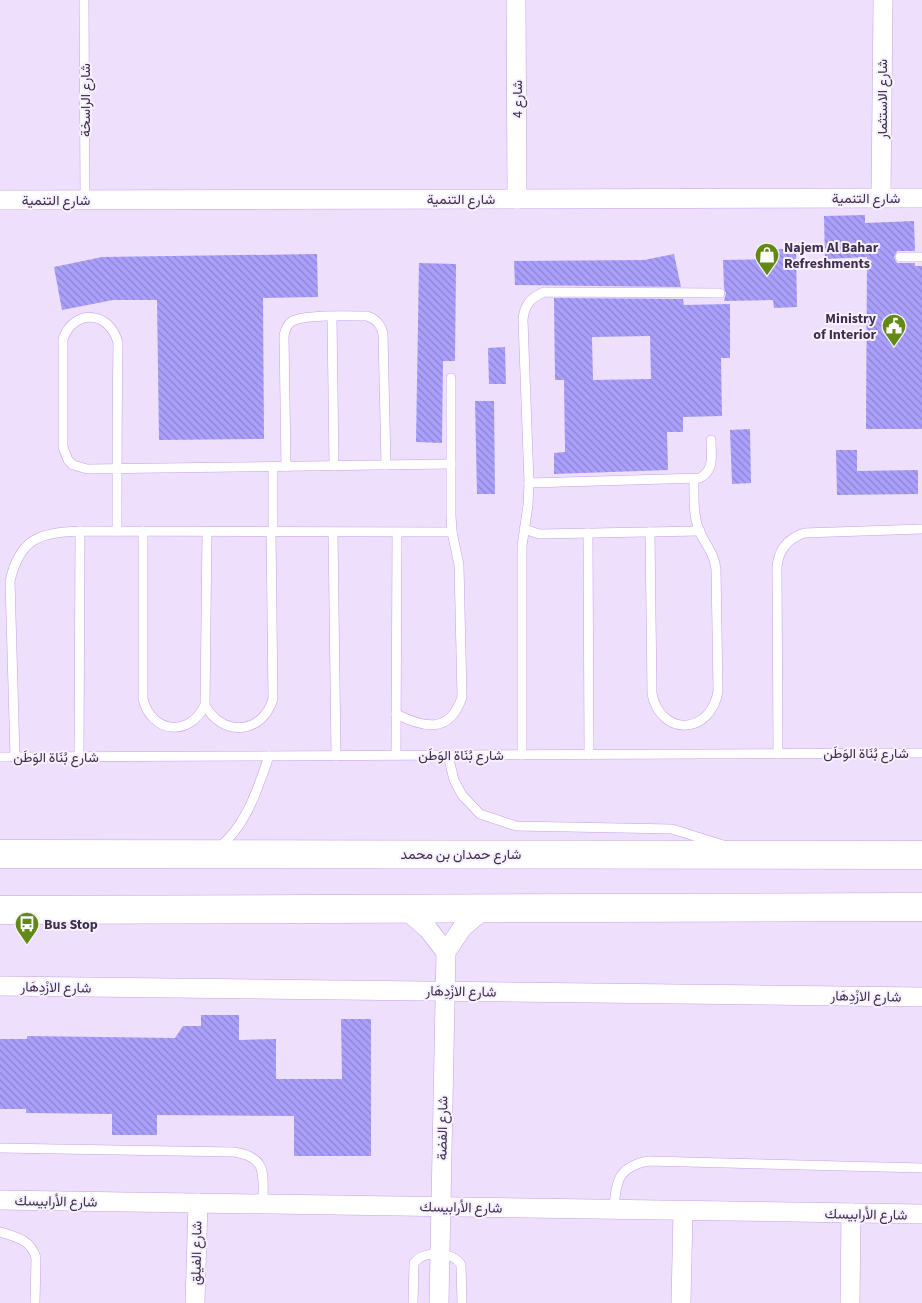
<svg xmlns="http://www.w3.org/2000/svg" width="922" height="1303" viewBox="0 0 922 1303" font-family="'Source Sans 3',Vazirmatn,sans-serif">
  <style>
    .building { fill: url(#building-back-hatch); fill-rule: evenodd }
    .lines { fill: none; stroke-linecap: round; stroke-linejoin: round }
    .lane-casing { stroke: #c6a0e8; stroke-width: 10 }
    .street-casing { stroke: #c6a0e8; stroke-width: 20 }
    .primary-casing { stroke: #c6a0e8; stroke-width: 29 }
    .lane { stroke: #fff; stroke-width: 9 }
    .street { stroke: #fff; stroke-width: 19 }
    .primary { stroke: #fff; stroke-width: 28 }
    .labels { text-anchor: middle; stroke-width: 4; stroke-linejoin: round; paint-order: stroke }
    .street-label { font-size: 14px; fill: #3d2e4b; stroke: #f7f0ff }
    .poi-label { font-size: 14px; font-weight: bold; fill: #3d2e4b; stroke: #f7f0ff; text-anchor: start }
  </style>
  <defs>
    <pattern id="building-back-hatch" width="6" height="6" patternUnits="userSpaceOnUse" patternTransform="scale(1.25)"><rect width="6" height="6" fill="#aaa0fc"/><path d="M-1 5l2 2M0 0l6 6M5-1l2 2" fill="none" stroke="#8c83ce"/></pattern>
  </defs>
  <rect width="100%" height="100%" fill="#eedffd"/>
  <!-- building -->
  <g class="building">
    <path d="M865,215v8l49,-2 1,30h-18l-3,6 3,6h18v3h7v163h-56l1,-172 -42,2 -1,-43z"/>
    <path d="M778,249h18l1,58 -23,1 -1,-8 -49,1 2,-8 -2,-5 -1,-28 55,-1z"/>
    <path d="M317,254l1,43 -55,1 1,141 -105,1 -2,-140h-44l-51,10 -8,-43 48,-10z"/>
    <path d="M674,254l7,33 -166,-2 -1,-24 130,-1z"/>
    <path d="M419,263l37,1 -1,97h-12l-1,82 -26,-1z"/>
    <path d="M554,298l129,1 1,6 46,-1v54h-9l1,58 -39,1v15h-16l1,38 -114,4v-21l11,-1 -1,-72h-9zM650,336l1,43 -58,1 -1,-43z"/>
    <path d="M505,347l1,37h-17l-1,-36z"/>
    <path d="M475,401h19l1,93h-18z"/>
    <path d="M750,429l1,54 -19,1 -2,-54z"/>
    <path d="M836,450h21v21l61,-1v24l-81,1z"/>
    <path d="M201,1015h38v25l37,-1v40h66l-1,-60h30v137h-77v-40l-137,-1v20h-45v-21l-86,-1v-4h-26v-70h27v-3l148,2 8,-12h18z"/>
  </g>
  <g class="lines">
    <defs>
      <g id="lane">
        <path d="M84,0l1,200"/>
        <path d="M900,257h22"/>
        <path d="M332,317l2,149"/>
        <path d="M273,467v65"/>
        <path d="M286,467l-2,-131c1,-6 3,-11 7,-14 11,-8 60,-6 76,-6 9,3 14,8 16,18l3,131"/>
        <path d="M529,483l171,-5c15,-9 11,-22 11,-38"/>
        <path d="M524,529l15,5 161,-3"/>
        <path d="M117,531c0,-62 0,-125 1,-188 -8,-32 -44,-35 -55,-4v108l5,13 5,5 14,4 364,-5"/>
        <path d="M143,531v168c9,35 47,38 62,6l2,-173"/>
        <path d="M650,532l2,162c9,43 59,41 66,-3l-2,-122c-2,-17 -11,-24 -17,-39 -6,-15 -5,-34 -5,-50"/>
        <path d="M333,533l3,223"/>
        <path d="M588,533l1,222"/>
        <path d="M205,705c17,32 57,30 68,-6l-2,-167"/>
        <path d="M396,714c28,14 54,20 66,-17l-3,-132 -7,-33 -1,-17v-137"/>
        <path d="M778,754l-1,-186c1,-18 10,-29 27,-35l118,-4"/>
        <path d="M396,755l1,-222"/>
        <path d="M448,755l6,25 8,15 18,19 36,12 156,3 51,16"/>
        <path d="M522,755v-209l6,-41 1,-22 -6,-163c1,-14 7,-22 21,-28l176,1"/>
        <path d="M0,757l922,-4"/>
        <path d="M15,757l-5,-176c10,-43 29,-48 70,-50l372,1"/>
        <path d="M79,757l1,-226"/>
        <path d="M218,848c28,-21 40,-60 51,-92"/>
        <path d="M0,1148l234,4c34,5 29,23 29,51"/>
        <path d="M614,1209c2,-28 4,-42 34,-48l274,7"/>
        <path d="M0,1232c17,5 31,8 36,26l-1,45"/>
        <path d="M413,1303l1,-40c10,-13 39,-12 47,2l1,38"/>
      </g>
      <g id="street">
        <path d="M516,0l1,199"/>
        <path d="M881,198l2,-198"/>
        <path d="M0,200l922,-2"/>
        <path d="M405,909l23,20 18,23"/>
        <path d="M0,986l922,11"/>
        <path d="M0,1200l922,14"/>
        <path d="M195,1303l3,-100"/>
        <path d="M439,1303l7,-351 16,-24 23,-20"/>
        <path d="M681,1303l2,-92"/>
        <path d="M850,1303l1,-90"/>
      </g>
      <g id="primary">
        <path d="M0,854c307,-2 615,3 922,1"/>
        <path d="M0,910l922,-3"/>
      </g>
    </defs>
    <!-- lane casing -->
    <use href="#lane" class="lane-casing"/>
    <!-- street casing -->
    <use href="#street" class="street-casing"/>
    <!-- primary casing -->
    <use href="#primary" class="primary-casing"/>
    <!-- lane -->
    <use href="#lane" class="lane"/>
    <!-- street -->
    <use href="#street" class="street"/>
    <!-- primary -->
    <use href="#primary" class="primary"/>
  </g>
  <!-- icons -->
  <defs>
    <symbol id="shop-pin" viewBox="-11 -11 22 30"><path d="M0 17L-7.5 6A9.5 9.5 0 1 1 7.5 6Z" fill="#618913" stroke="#f7f0ff"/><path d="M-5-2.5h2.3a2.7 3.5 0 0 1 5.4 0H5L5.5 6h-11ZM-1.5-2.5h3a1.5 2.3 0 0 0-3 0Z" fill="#fff"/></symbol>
    <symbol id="civic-pin" viewBox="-11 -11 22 30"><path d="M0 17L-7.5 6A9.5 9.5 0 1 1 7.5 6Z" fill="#618913" stroke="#f7f0ff"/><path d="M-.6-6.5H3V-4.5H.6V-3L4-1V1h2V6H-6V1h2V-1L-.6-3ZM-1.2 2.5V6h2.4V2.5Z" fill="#fff"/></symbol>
    <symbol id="bus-pin" viewBox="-11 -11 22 30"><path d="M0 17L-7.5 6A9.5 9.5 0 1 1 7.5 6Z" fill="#618913" stroke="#f7f0ff"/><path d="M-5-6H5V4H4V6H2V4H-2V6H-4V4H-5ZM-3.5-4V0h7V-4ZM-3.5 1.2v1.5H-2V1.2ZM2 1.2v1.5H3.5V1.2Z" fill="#fff"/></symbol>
  </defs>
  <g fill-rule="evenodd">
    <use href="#shop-pin" x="753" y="241" width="28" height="38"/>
    <use href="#civic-pin" x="880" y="312" width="28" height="38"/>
    <use href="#bus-pin" x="13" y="910" width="28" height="38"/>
  </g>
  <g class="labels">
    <!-- street labels -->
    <g class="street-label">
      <text transform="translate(517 99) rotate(-90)" y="5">شارع 4</text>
      <text transform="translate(882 99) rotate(-90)" y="5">شارع الاستثمار</text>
      <text transform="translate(85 100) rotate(-90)" y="5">شارع الراسخة</text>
      <text x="866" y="203">شارع التنمية</text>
      <text x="461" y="204">شارع التنمية</text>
      <text x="56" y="205">شارع التنمية</text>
      <text x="866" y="758">شارع بُنَاة الوَطَن</text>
      <text x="461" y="760">شارع بُنَاة الوَطَن</text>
      <text x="56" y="762">شارع بُنَاة الوَطَن</text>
      <text x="461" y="859">شارع حمدان بن محمد</text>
      <text transform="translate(56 987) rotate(1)" y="5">شارع الازْدِهَار</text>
      <text transform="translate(461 991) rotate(1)" y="5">شارع الازْدِهَار</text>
      <text transform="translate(866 996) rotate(1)" y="5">شارع الازْدِهَار</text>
      <text transform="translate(442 1128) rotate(-89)" y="5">شارع الفضة</text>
      <text transform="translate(56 1201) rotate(1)" y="5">شارع الأرابيسك</text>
      <text transform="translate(461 1207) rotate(1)" y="5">شارع الأرابيسك</text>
      <text transform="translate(866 1214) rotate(1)" y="5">شارع الأرابيسك</text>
      <text transform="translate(196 1253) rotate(-89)" y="5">شارع الفيلق</text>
    </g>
    <!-- poi labels -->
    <g class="poi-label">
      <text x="784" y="252">Najem Al Bahar<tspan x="784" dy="16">Refreshments</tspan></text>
      <text x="876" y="323" text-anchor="end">Ministry<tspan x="876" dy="16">of Interior</tspan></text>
      <text x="44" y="929">Bus Stop</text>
    </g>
  </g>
</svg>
